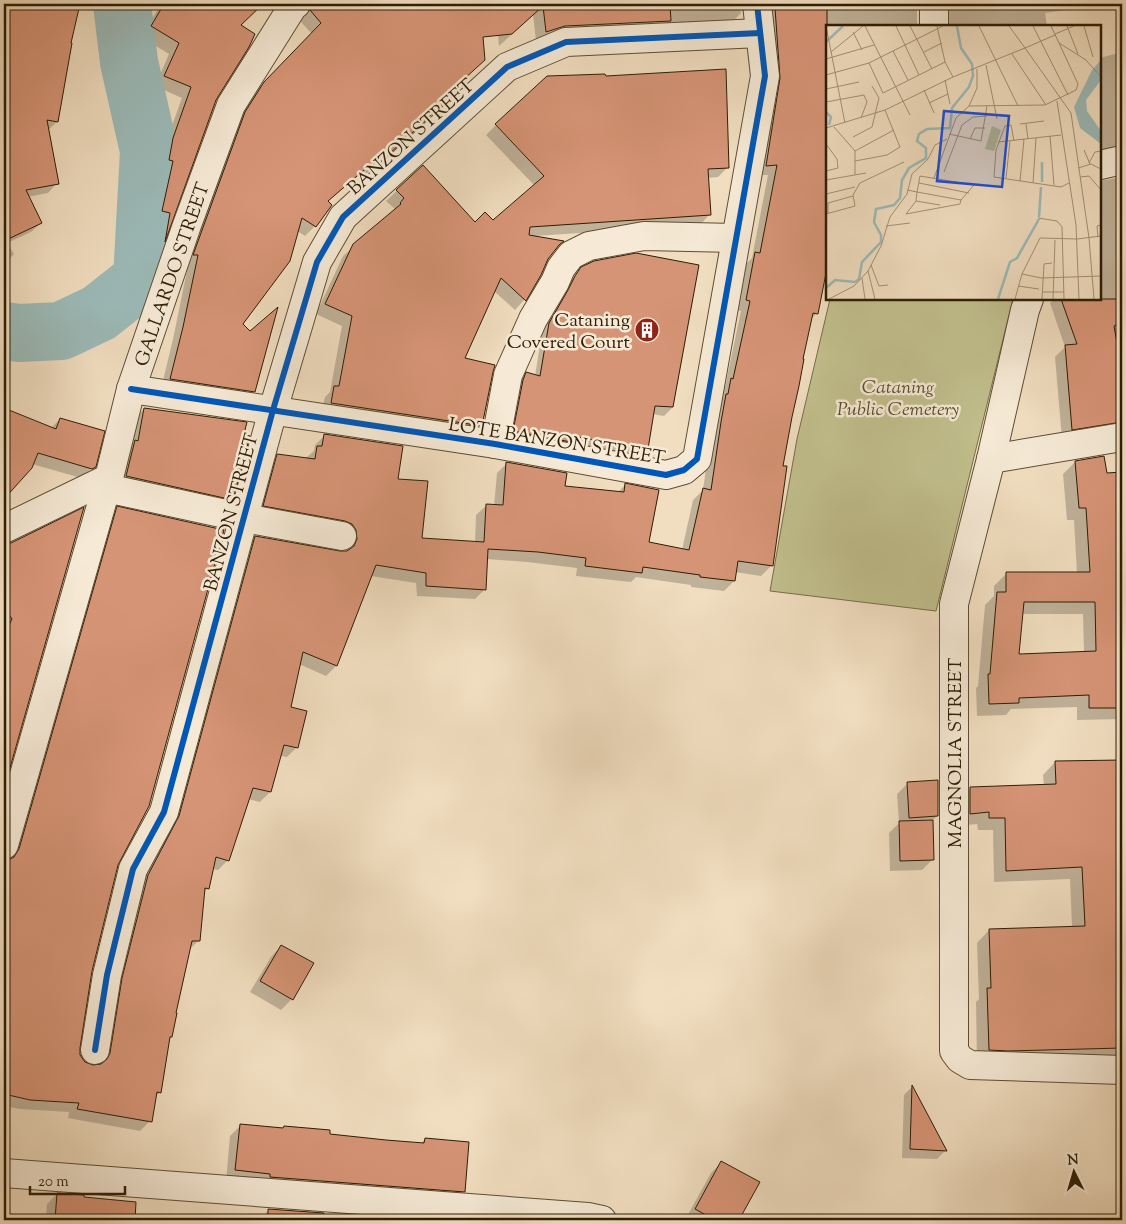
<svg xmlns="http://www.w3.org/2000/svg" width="1126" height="1224" viewBox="0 0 1126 1224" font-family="'Sorts Mill Goudy',serif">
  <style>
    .green { fill: #c1bf8d; stroke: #776e49 }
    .shadow { fill: #0003; fill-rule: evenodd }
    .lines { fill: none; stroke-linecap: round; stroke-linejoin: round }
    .river { stroke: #9cbbb9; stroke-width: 58 }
    .building { fill: #d69476; stroke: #2d1d05; fill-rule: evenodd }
    .minor-casing { stroke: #5e4d34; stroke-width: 30 }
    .tertiary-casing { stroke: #5e4d34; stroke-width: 30 }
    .minor { stroke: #f6ead6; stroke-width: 28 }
    .tertiary { stroke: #f6ead6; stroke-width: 28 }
    .cycleway-casing { stroke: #f6ead6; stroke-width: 9 }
    .cycleway { stroke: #0057b8; stroke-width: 6 }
    .labels { text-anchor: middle; stroke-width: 5; stroke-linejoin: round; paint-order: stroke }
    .street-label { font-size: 19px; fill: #2d1d05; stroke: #f6ead6 }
    .poi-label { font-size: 19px; fill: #2d1d05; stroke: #f6ead6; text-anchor: end }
    .park-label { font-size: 19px; font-style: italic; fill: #594e2e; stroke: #f6ead6 }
    .inset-river { fill: none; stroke: #9cbbb9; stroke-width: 2.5 }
    .inset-road { fill: none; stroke: #a39175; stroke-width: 1 }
    .view { fill: #1d4ed8; fill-opacity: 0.15; stroke: #1d4ed8; stroke-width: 2.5 }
    .inset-edge { fill: none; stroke: #2d1d05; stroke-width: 2.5 }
  </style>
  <rect width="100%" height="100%" fill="#f1dec0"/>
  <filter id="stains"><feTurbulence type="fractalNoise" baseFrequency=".004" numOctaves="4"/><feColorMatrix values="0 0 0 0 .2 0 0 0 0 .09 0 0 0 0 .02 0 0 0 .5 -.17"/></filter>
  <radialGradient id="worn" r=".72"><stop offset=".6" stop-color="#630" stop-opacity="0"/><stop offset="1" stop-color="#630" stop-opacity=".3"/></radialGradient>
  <!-- green -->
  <path class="green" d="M830,299h183l-77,312 -166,-20 27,-152z"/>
  <!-- shadow -->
  <g class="shadow">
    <path d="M4,4h74l-9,40 -12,78 -10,9 10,52 -9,10 -21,4 14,26 -10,9 -24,11 7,11 -10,10z"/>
    <path d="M161,4h100l-22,22 -24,73 -51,142 -8,8 4,-26 -8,-2 12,-49 -5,-1 4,-21 19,-52 -27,-12 14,-32 -28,-17z"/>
    <path d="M297,4h159l26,30 -38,69 -81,74 -3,-3 -33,28 -12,24 -10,10 -8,-5 -56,93 13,67 -10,11 -83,-13 12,-50 15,-73 -4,-1 51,-141 18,-30 59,-60 -12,-13 2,-7z"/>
    <path d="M495,4h245l1,9 -10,10 -195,18 -3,-26 -34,31z"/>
    <path d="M759,4h158v22h-90v235l-10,52 -7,7 -28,147h4l-15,99 -10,10 -26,-4 -1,9 -10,10 -33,-4v-2l-55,-8 -5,5 -55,-6 1,-8 -50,-6 -41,-3 -1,30 -10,10 -58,-3 -1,-13 -45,-7 -35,90 -10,10 -27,-12 -10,44 8,39 -10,10 -7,-1 -10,36 -10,10 -12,-3 -20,61 -10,10 -6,-1 -4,19 -4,4 -6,49 -10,10 -17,85 -2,2 -9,54 -6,6 -4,23 -10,10 -72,-13 1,-6 -49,-3 -16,-3v-245h5l98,-343 11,-10 -1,357 -26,106 -13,77 1,9 6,6 8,4 7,-1 1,-2 12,-75 25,-103 107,-339 10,-10 85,16 7,-1 1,-2 -1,-9 -93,-26 14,-50 10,-10 29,4v-2l7,-6 1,-6 10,-10 72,45 24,59 54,4 1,-28 11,-10 7,1 3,-33 10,-10 56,25 54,5 8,-8 23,58 34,7 11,-50 10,-10 8,-58 11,-42 3,-3 16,-76 -4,-1 9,-46 6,-6 16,-83h-12z"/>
    <path d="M935,4h174l-64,9 2,13h-107z"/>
    <path d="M1122,52v107l-22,-3v-98z"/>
    <path d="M496,125l232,42 -10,10 -11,1 3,36 -10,11 -165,11 12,22 -7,16 -16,26 -9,10 -21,-19 -31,68 18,67 -10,10 -150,-23 4,-16 5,-5 12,-66 -26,-12 27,-58 52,-47 -9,-8 36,-34 53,57 18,-3 42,-35 -49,-51z"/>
    <path d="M1122,177v252l-60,10 -7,-82 10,-10 -15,-44 2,-2 -1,-2h49v-118z"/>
    <path d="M698,266l-26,142 -8,8 -12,-2 -5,34 -8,8 -71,-12 -62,-5 13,-58 8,-7 8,2 7,-44 19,-33 6,-14 15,-17z"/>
    <path d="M4,409l47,19 9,-9 34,47 -13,12 -49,-14 -1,3 -27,30z"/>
    <path d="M144,409l87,90 -7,7 -105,-23 9,-35 4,-4 5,-28z"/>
    <path d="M1075,462l30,12 17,-1v246l-45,1v-13l-66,2 -5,6 -29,1 -1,-28 2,-2 7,-81 9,-9v-10l13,-13h70l-3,-53h-7l-4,-46zM1021,614h62l1,39 -66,2z"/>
    <path d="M82,510l-78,275v-239l7,-2z"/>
    <path d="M1122,761v304l-145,-3 -1,-60 3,-3 -2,-56 12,-13 83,-3 -2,-48 -76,3 -1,-52h-15l-1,-6 -19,2v-25l12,-12 74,-3 -1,-11 12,-13z"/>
    <path d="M908,783l29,33 -6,6 1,38 -10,10 -32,1 -1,-38 10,-10 -2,-29z"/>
    <path d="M281,946l31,18 -20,35 -11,11 -31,-18 21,-35z"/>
    <path d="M912,1087l33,64 -8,8 -35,-1 2,-63z"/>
    <path d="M241,1125l87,10 93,9 4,-5 38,52 -10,11 -227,-21 4,-45z"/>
    <path d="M721,1163l37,19 -21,38h-52l26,-47z"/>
    <path d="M57,1194l25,4 46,4 -1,18h-81l1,-16z"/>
    <path d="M269,1210l54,4 -1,6h-64z"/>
  </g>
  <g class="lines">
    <!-- river -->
    <path class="river" d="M4,331l15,2 42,-2 38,-18 43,-34 7,-128 -20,-89 -7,-58"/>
  </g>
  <!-- building -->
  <g class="building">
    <path d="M4,4h76l-9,39h1l-14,79 -11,-2 12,64 -33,6 16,33 -38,18z"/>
    <path d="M164,4h99l-22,21 14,9 -6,13 -33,53 -51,142 5,-29 -8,-2 11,-50 -4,-1 4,-22 18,-51 -27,-11 15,-33 -28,-17z"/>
    <path d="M312,4h358l1,17 -106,5 -19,6 -3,-26 -31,28 -29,3 2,23 -32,29 3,3 -82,76 -3,-4 -43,37 4,4 -16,22 -14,-9 -12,43 -47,63 7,7 28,-24 -23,85 -85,-13 13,-52 15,-72h-5l52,-143 19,-30 57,-59 -11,-13z"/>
    <path d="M827,5v263l-9,46 -5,-1 -10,46h1l-5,27 -7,31 -9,49h4l-14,100 -35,-5 -3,20 -35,-4v-2l-57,-8 -1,6 -57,-7 1,-8 -48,-6 -50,-3 -2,41 -60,-4v-13l-50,-8 -39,101 -34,-14 -12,55 16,4 -9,37 -14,-3 -13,47 -18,-4 -24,73 -13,-4 -7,32 -4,-1 -5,53h-8l-16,72h1l-5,24h-2l-9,56 -4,-1 -5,30 -75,-13 2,-6 -49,-3 -26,-6v-234h4l6,-3 5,-8 98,-343 107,24 -75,276 -31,59 -26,106 -12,77v7l5,7 8,3 8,-1 6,-5 3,-6 12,-75 26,-103 31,-59 76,-280 85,15h7l7,-5 3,-7 -1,-9 -4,-6 -7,-3 -82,-15 14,-52 38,5 2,-13h5l2,-12 79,12 -5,33 30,2 -6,57 62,4 2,-38 17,1 3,-43 61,11 -2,13 59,6 1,-9 34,7 -10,52 40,8 14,-62 8,2 10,-68 5,-28h2l3,-16 2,1 17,-78 -4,-1 9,-48 5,1 17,-88 -11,1 14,-88 -5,-70z"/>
    <path d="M726,69l3,99 -21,1 3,46 -181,12 -1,8 35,6 -5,4 -11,14 -7,16 -15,26 -25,-23 -36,80 30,7 -2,7 -11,54 -151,-23 3,-17h5l13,-70 -27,-12 28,-60 48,-40 -1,-1 4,-5 -8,-8 27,-25 52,57 10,-10 8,8 51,-44 -49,-52 52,-48 58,-2 1,2z"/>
    <path d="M636,253l63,12 -26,142 -18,-1 -7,43 -76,-13 -1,6 -58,-11 10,-51 3,-8 14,4 9,-53 19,-33 7,-14 6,-9 13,-6z"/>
    <path d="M1061,299h61v23l-8,4 8,45v51l-50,8 -7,-85 12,-1z"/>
    <path d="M4,408l52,21 4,-11 45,13 -9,36 -4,2 -54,-16 -6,15 -28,31z"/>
    <path d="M144,408l103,14 -3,12 6,2 -17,64 -107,-24 9,-36 3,1z"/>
    <path d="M1104,456l3,17 15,-1v236h-33v-13l-70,3v5l-30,1 -1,-30h2l7,-82h9v-20h84l-4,-64h-7l-4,-47zM1024,602h71l1,49 -77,3z"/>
    <path d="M84,507l-80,282v-154l8,-16 -8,-11v-64l7,-1z"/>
    <path d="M1122,760v288l-114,3 -19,-1 -2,-62h4l-2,-59 96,-3 -3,-59 -76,4 -1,-53h-16v-6l-19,2v-27l86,-3 -1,-23z"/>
    <path d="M938,780v36l-29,2 -2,-36z"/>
    <path d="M933,820l1,40 -34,1 -1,-40z"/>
    <path d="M281,945l33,18 -21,37 -33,-19z"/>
    <path d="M912,1085l35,66 -37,-2z"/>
    <path d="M240,1124l43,4 1,-2 46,4v4l56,6 38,3 1,-5 44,4 -4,50 -195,-15v-3l-35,-4z"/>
    <path d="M721,1161l39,21 -21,38h-24l-20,-11z"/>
    <path d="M57,1193l27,2v2l52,5 -1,18h-80z"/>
    <path d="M268,1209l56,4v7h-56z"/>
  </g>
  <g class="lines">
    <defs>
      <g id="minor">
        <path d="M934,4v22"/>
        <path d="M1100,165l22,-5"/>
        <path d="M1029,299l-4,11 -34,149 -37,145v447l6,8 10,6 152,5"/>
        <path d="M131,389l364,55 171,31 18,-5 13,-11 68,-383 -8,-72"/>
        <path d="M495,444l13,-69 25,-56 22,-37 6,-14 10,-13 18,-9 55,-10 92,2"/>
        <path d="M991,459l131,-22"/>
        <path d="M106,488l138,30 98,18"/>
        <path d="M4,845l105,-367"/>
        <path d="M95,1050l12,-75 26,-106 31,-57 109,-402 44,-148 26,-45 164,-150 59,-25 194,-9"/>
        <path d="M4,1173l584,44 14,3"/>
      </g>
      <path id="tertiary" d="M4,529l105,-51 22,-89 56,-164 44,-120 62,-99 3,-2"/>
    </defs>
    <!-- minor casing -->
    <use href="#minor" class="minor-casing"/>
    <!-- tertiary casing -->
    <use href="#tertiary" class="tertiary-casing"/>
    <!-- minor -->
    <use href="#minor" class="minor"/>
    <!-- tertiary -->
    <use href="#tertiary" class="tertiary"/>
    <defs>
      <g id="cycleway">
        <path d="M131,389l364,55 171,31 18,-5 13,-11 68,-383 -8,-72"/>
        <path d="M95,1050l12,-75 26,-106 31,-57 109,-402 44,-148 26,-45 164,-150 59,-25 194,-9"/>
      </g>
    </defs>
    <!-- cycleway casing -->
    <use href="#cycleway" class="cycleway-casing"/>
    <!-- cycleway -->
    <use href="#cycleway" class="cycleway"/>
  </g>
  <!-- icons -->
  <defs>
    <symbol id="building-disc" viewBox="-11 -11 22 22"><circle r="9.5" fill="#8f2418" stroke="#f6ead6"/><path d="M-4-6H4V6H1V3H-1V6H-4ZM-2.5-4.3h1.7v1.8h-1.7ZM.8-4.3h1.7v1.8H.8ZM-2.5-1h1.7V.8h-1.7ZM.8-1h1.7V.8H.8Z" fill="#fff"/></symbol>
  </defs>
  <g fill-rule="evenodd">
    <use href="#building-disc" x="633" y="316" width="28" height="28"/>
  </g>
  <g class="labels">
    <!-- street labels -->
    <g class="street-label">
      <text transform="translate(410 136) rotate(-42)" y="7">BANZON STREET</text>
      <text transform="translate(171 274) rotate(-71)" y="7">GALLARDO STREET</text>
      <text transform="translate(557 440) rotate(9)" y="7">LOTE BANZON STREET</text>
      <text transform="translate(230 512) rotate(-75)" y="7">BANZON STREET</text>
      <text transform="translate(954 753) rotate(-90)" y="7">MAGNOLIA STREET</text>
    </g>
    <!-- poi labels -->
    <g class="poi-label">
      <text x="630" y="326">Cataning<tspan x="630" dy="22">Covered Court</tspan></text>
    </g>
    <!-- park labels -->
    <g class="park-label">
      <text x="898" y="393">Cataning<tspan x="898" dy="22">Public Cemetery</tspan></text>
    </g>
  </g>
  <!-- overview -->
  <g transform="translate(826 25)">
    <rect width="275" height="275" fill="#f1dec0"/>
    <path d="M166,101l9,4 -7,21 -9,-2z" fill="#c1bf8d"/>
    <path d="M275,35v20l-15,20 1,11 14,20v13l-21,-16 -6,-21 18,-37z" fill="#9cbbb9"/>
    <path class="inset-river" d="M0,17l17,-16M0,87l5,5 -2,8M216,157v-20M213,192l2,-30M0,263l9,-8 20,2 4,-3 3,-17 19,-20v-7l-7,-13 2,-13 18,-4 6,-7 2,-18 7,-12 17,-10v-10l-9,-7 2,-7 8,-5 23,-1 2,-20 17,-21 4,-11 -1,-12 -11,-16 -4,-22M172,274l12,-37 7,-4 22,-39"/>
    <path class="inset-road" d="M0,1l19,97M39,1l45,89M70,1l23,49M84,1l22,43M111,1l8,36 8,15M153,1l39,80M183,1l16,22 30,-13M207,1l35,69M225,1l8,17 27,17 15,17M241,1l11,28M258,1l9,31M27,7l9,18M229,9l19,-8M67,26l15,29M5,27l32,-26M98,27l18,-9M186,29l34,51M0,34l48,-14M43,38l14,30 62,-31M160,40l11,54M0,50l43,-12 74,-37M119,55l5,24M0,64l33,-7M98,65l10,23M231,76l19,124 3,74M0,77l38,-7 3,7 -6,16M103,78l19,-9M143,81l8,-18v-19M194,99l24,-3M200,99l2,15M8,102l21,24v24M0,103l59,-18 68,-33 72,-29 46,65 18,125 5,61M123,109l32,7 6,-35M224,111l4,49M27,112l19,-10 7,-29 -7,-12M144,114l5,-11h10M188,116l-3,-16 -6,1 -9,24 -2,27 67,10 8,-4M172,117l63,-7M0,119l11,15 1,9 -12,3M258,125l6,14M29,126l39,-21M29,136l32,-6 13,-8 -15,-37M263,138l6,-11 6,-1M252,143l13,-4 10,5M118,147l18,-47 11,-8 14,-1M254,152l9,-1 12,14M108,153l22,-60 13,-12 76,-1 31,-15 2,-6 -19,-41M180,153l4,-37M0,155l40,-7M194,156l4,-42M93,158l50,10M207,158l3,-45M81,165l10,2 44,8 13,-15 -54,-9 -3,16 -1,9 24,4M0,169l29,-7M90,176l-10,13 54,-10 1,-4M0,189l29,-8 -2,-11 7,-12 44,-21M2,189v-11l25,-7M212,193l19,3 5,6 2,72M60,201l24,-3M272,212l-1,-11 4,-1M45,240l8,21 9,-1M42,246l7,28M196,249l19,4 60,-2M36,253l3,21M192,261l21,3M217,267h21M3,274l25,-13 14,-15 13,-25 9,-29 17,-23 5,-20 16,-15 7,-14 12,-6M189,274l7,-25 18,-36 37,1 24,-3M216,274l2,-35 8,-1M227,274l2,-59"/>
    <path class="view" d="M118,86l65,5 -7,71 -65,-6z"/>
    <rect width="275" height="275" class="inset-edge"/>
  </g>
  <!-- margin -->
  <rect width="1126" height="1224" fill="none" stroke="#f1dec0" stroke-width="20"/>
  <rect x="5" y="5" width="1116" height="1214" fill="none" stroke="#2d1d05" stroke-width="2.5"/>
  <rect x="10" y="10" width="1106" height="1204" fill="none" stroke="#2d1d05"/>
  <!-- north arrow -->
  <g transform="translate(1074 1172) rotate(355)" stroke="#f6ead6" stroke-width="4" paint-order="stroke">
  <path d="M0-4L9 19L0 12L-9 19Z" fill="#2d1d05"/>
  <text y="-8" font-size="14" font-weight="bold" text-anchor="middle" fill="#2d1d05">N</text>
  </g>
  <!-- scale -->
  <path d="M30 1186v8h95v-8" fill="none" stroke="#2d1d05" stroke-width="2.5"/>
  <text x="38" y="1186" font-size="15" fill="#2d1d05" stroke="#f6ead6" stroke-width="4" paint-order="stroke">20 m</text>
  <rect width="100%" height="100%" filter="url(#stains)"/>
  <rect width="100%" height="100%" fill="url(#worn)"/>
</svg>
